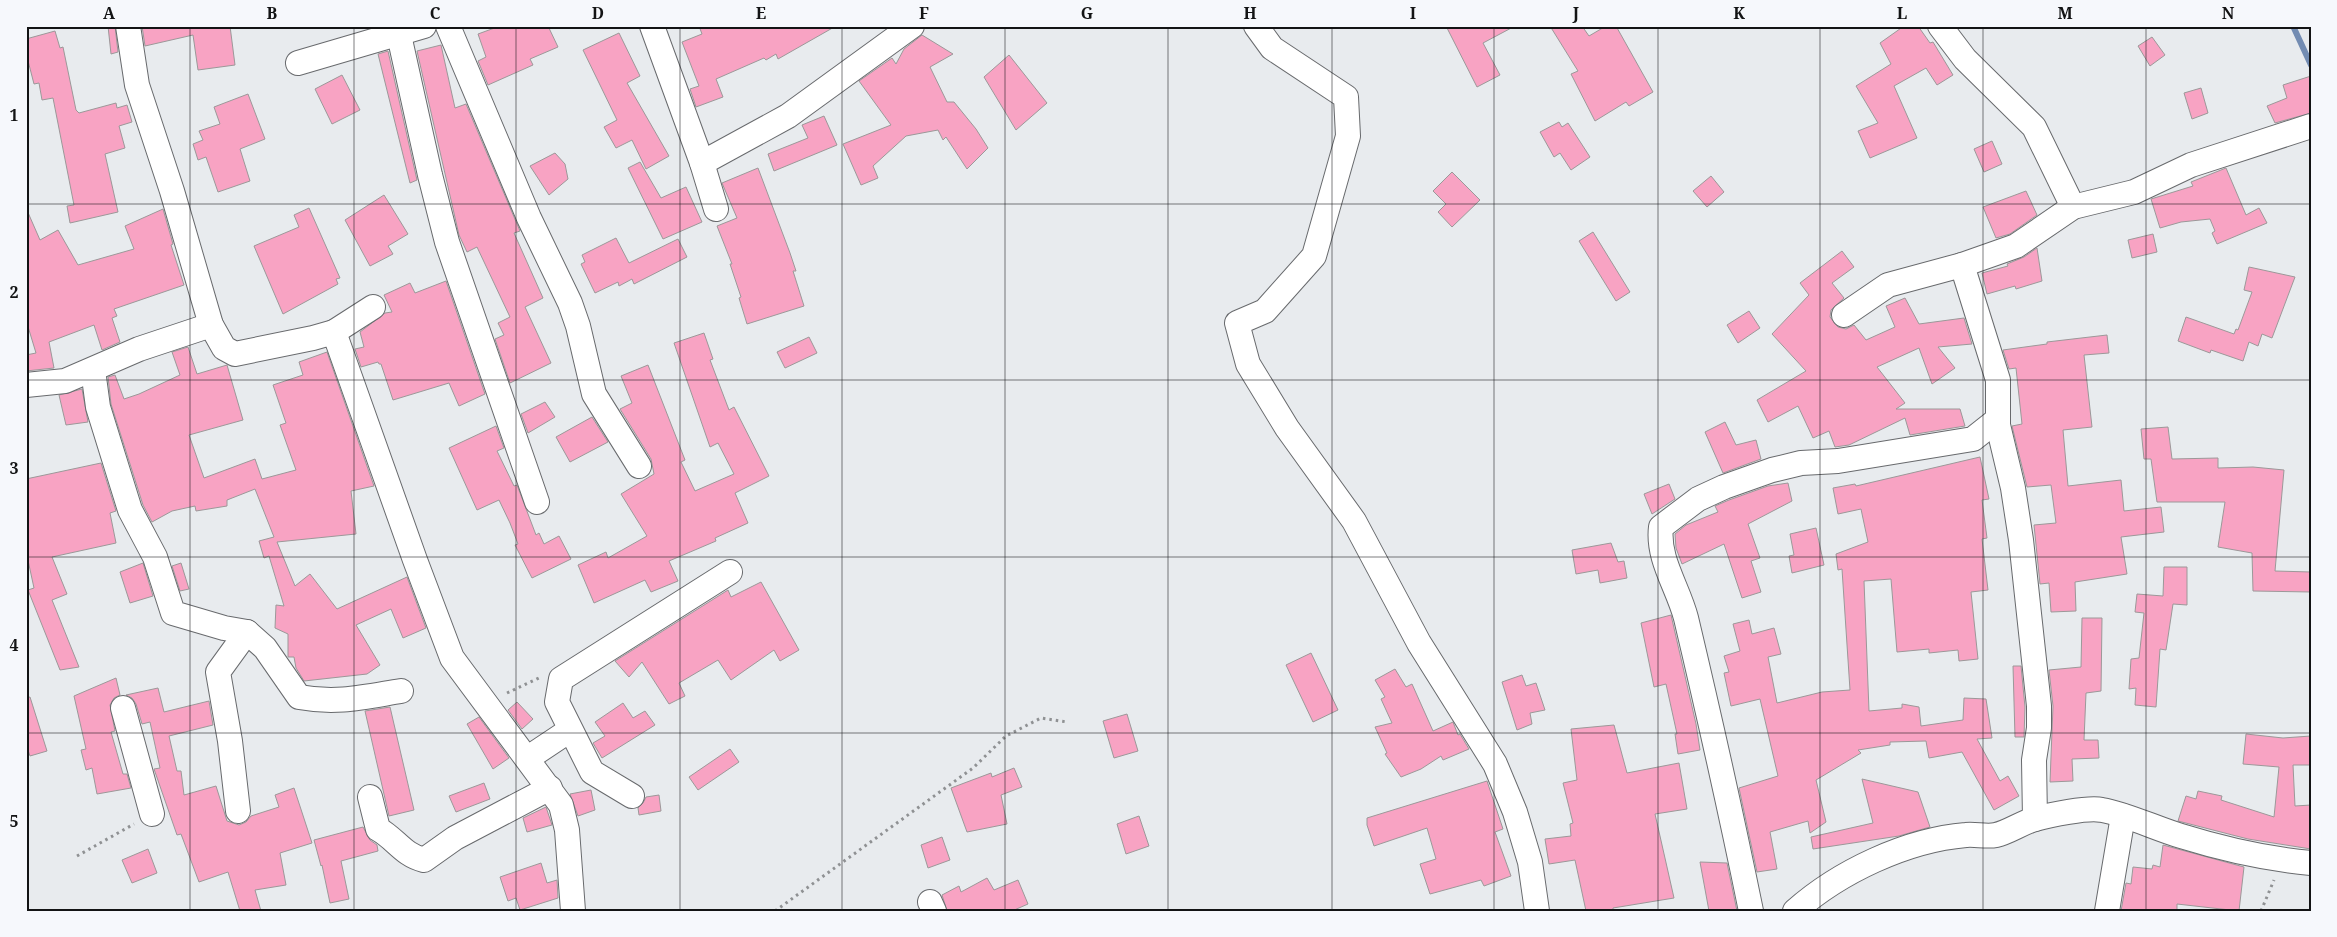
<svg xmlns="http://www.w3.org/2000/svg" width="2337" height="937" viewBox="0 0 2337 937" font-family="'Noto Serif',serif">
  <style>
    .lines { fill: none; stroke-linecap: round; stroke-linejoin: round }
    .stream { stroke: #738cb2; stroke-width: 6 }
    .building { fill: #f8a3c3; stroke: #9c9899 }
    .minor-casing { stroke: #686a6d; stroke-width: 26 }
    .path { stroke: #8f9193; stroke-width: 3; stroke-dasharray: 2.5 4; stroke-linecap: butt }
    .minor { stroke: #fff; stroke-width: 24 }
    .grid { fill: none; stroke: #131415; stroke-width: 1; stroke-opacity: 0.55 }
    .neatline { fill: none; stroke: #131415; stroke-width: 2 }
    .grid-label { font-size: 16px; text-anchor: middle; font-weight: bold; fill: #131415 }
  </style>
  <rect width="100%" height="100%" fill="#e8ebee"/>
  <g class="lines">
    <!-- stream -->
    <path class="stream" d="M2293,26l18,39"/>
  </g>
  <!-- building -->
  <g class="building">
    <path d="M108,26h7l3,26 -7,2z"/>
    <path d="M142,26h88l5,39 -37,5 -5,-35 -48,11z"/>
    <path d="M500,26h48l10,21 -28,12 3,6 -45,20 -10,-24 8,-4 -8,-23z"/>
    <path d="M699,26h137l-58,33 -2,-5 -10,6 -2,-2 -48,21 7,18 -27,10 -6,-18 9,-3 -17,-44 20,-8z"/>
    <path d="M1446,26h69l-32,17 17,32 -23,12z"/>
    <path d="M1550,26h32l7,10 17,-10h10l37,66 -24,14 -3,-4 -31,19 -24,-47 7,-3z"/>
    <path d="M1904,26h14l12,17 3,-1 20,33 -16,10 -11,-17 -32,18 23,52 -47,20 -12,-27 20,-8 -22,-37 35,-22 -11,-21z"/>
    <path d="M55,31l5,17 3,-1 13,63 3,3 37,-10 1,5 10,-3 5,17 -13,4 6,22 -20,6 13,58 -48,11 -3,-17 7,-1 -21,-107 -11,2 -3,-17 -5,1 -8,-31v-14z"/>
    <path d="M619,33l21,43 -13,7 42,73 -23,13 -14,-29 -16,8 -12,-21 13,-7 -34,-70z"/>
    <path d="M922,35l31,19 -23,13 17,35h7l22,27 12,19 -21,21 -21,-32 -3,3 -5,-10 -32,6 -33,30 5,12 -17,7 -18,-41 48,-19 -32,-44 33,-23 4,6 8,-15z"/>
    <path d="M2152,37l13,18 -15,11 -12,-20z"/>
    <path d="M441,45l14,63 11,-4 54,127 -6,2 29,65 -18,9 26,56 -41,20 -15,-44 9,-4 -6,-12 12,-6 -33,-70 -10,5 -8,-17 -42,-184z"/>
    <path d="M388,51l29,129 -7,3 -32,-129z"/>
    <path d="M1009,55l38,48 -31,27 -32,-53z"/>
    <path d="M342,75l18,35 -28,14 -17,-35z"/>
    <path d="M2311,76v37l-36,10 -8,-17 20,-8 -4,-13z"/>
    <path d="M2201,88l7,25 -16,6 -8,-26z"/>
    <path d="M248,94l17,45 -25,10 10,32 -32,11 -12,-35 -8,3 -5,-16 10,-4 -4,-9 21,-7 -6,-17z"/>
    <path d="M824,116l13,29 -63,26 -6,-17 40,-16 -6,-13z"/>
    <path d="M1559,122l3,5 6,-4 22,34 -19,13 -11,-17 -6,4 -14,-25z"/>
    <path d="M1992,141l10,23 -18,8 -10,-23z"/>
    <path d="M555,153l10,11 3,15 -19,16 -19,-29z"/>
    <path d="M640,162l21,36 25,-11 16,35 -39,17 -35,-71z"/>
    <path d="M758,168l32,85 6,18h-3l11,35 -57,18 -8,-26 2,-1 -11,-33h2l-15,-38 20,-8 -15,-35z"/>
    <path d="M2226,168l20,47 13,-7 8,15 -50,21 -5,-11 3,-2 -5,-12 -29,3 -21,6 -9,-29 42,-13 -2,-4z"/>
    <path d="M1452,172l28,28 -28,27 -14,-15 8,-8 -13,-13z"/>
    <path d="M1711,176l13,16 -17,15 -14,-16z"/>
    <path d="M2026,191l11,24 -27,19 -14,4 -13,-31z"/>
    <path d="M384,195l24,39 -20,12 5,8 -23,12 -25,-46z"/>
    <path d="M26,208l14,32 18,-10 20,35 56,-16 -9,-23 38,-17 10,35 -2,1 13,40 -70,24 3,7 -5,2 8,24 -18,8 -8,-25 -45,17 5,26 -28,3v-16l10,-2 -10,-33z"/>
    <path d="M309,208l31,70 -4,1 2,5 -55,30 -29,-68 45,-19 -5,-12z"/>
    <path d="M1593,232l37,60 -14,9 -37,-60z"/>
    <path d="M2153,234l4,18 -25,6 -4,-18z"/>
    <path d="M616,238l13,25 49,-24 9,18 -53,27 -2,-5 -13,7 -1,-4 -23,11 -14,-29 4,-2 -3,-7z"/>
    <path d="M2037,248l5,33 -26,8 -1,-3 -28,8 -5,-21 26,-7 -1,-2 17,-7z"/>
    <path d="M1842,251l12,16 -22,16 12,15 -13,12 -1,7 8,10 8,2 8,-4 12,15 29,-13 -9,-21 19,-8 14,26 45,-6 8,26 -34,3 17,21 -23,16 -13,-36 -42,19 28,36 -9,6h64l5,17 -55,9 -5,-17 -56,27 -14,2 -6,-16 -16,7 -15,-32 -30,16 -11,-22 49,-29 -34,-37 37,-39 -9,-12z"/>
    <path d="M2249,267l46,10 -23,61 -10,-4 -4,12 -9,-4 -6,19 -32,-11 -1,3 -32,-12 8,-24 48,17 2,-5 2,1 14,-38 -8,-2z"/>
    <path d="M446,281l39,113 -26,12 -10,-23 -56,17 -12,-36h-2l-1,-2 -17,5 -6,-18 9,-2 -4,-15 25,-19 7,-1 -8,-17 26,-12 5,10z"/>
    <path d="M1749,311l11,17 -22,15 -11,-18z"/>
    <path d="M704,333l9,26 -3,1 19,50 5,-3 35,69 -34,17 13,30 -33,15 1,3 -47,20 9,20 -27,11 -6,-12 -51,23 -16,-38 28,-13 2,6 39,-22 -26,-42 33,-20 -3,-15 -31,-50 12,-6 -11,-27 27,-11 37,95 -4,2 14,29 39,-17 -16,-31 -8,4 -36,-104z"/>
    <path d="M2107,335l2,18 -25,2 8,72 -29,3 5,56 53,-6 3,31 37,-4 3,25 -43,5 6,37 -52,8 1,29 -25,1 -2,-29 -9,1 -6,-59 22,-2 -5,-38 -24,2 -15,-61 10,-2 -6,-56 -7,1 -6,-19 44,-6v-2z"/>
    <path d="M809,337l8,16 -32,15 -8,-16z"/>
    <path d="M188,347l9,27 30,-9 16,55 -54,15 15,43 51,-19 7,20 34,-9 -16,-45 6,-2 -13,-38 30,-10 -4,-13 28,-10 47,134 -23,5 5,43 -79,8 18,44 15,-12 27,35 70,-32 19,51 -23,10 -12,-29 -35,16 24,40 -13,9 -63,7 -8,-13 -2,-11h-6v-23l-13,-6 1,-23 8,1 -15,-50 -5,2 -5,-17 15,-4 -19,-48 -28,11v6l-31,5 -1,-5 -23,5 -20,11 -9,-17 -32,-101 -3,-27 7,-2 9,24 15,-5 41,-19 -8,-23z"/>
    <path d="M82,389l6,33 -22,3 -7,-30z"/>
    <path d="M545,402l10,15 -27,16 -7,-19z"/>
    <path d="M592,417l16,25 -38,20 -14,-25z"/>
    <path d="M1725,422l11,23 20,-5 5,19 -38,14 -18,-41z"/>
    <path d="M496,426l8,22 -7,3 17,35 3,-1 19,50 3,-2 5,11 15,-8 12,23 -39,19 -17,-33 3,-1 -8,-21 -11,-23 -22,10 -28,-62z"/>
    <path d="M2168,427l4,32 46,-1v10l35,-1 31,3 -9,101 36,1v20l-58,-1 -1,-38 -34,-6 7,-45h-68l-6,-43h-7l-3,-30z"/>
    <path d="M1980,457l9,42 -7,1 5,38 -5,1 6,51 -17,2 7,67 -19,2 -1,-11 -29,3v-4l-32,3 -6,-73 -27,2 5,130 33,-3v-4l17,3 2,19 42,-6 1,-22 22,1 6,39 -15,1 23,42 8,-5 11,20 -25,14 -32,-58 -33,6 -3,-17 -36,1v3l-32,5 3,3 -45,27 10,42 -16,11 -2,-12 -38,11 7,37 -20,3 -18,-84 39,-12 -18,-77 -29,7 -7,-33 5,-1 -5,-16 16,-5 -7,-27 16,-4 3,14 22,-6 7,26 -13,3 9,46 45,-11 28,-2 -8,-121 -4,1 -2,-16 32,-12 -7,-33 -23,5 -5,-26 22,-4 1,2z"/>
    <path d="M101,463l15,48 -6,2 6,30 -64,14 15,37 -15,6 27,67 -19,3 -32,-80 6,-2 -8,-37v-72z"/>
    <path d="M1788,483l4,18 -44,23 12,34 -9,3 10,31 -19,6 -18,-54 -42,20 -6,-16 -1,-14 11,-9 32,-13 -3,-6 14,-6 39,-14z"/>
    <path d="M1669,484l6,15 -23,15 -8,-20z"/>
    <path d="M1816,528l8,37 -32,8 -3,-17 5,-1 -4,-21z"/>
    <path d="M1611,543l7,19 6,-1 3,17 -27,5 -2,-13 -22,4 -4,-24z"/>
    <path d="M143,563l10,33 -23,7 -10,-31z"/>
    <path d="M181,563l8,26 -9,2 -8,-25z"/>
    <path d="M2164,567h23v38l-14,-1 -7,46 -6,-1 -4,58 -21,-2 1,-17 -7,1 2,-30 8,-1 5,-45 -9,-1 2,-18 26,2z"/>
    <path d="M761,582l38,68 -19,11 -6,-11 -43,30 -13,-20 -39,23 6,13 -16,8 -27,-42 -13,15 -14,-16 113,-71 3,7z"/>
    <path d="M1671,615l25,109 4,26 -22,4 -3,-20h2l-11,-50 -12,3 -13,-64z"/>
    <path d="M2082,618h20l-1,73 -15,2 -2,47h14l1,18 -27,1 1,22 -23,1 3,-76 -4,-36 32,-3z"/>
    <path d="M1311,653l27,57 -25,12 -27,-57z"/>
    <path d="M2013,666h8l4,41 -1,30h-9z"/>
    <path d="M1395,669l11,18 6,-3 21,47 20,-9 5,13 2,-1 9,15 -26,11 -2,-4 -20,13 -20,8 -16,-23 2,-1 -12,-26 17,-4 -11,-24 4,-2 -10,-17z"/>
    <path d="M1522,675l4,11 10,-3 9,27 -15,3 2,11 -15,6 -15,-48z"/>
    <path d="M116,678l4,17 -6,3 -4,7 5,26 -4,1 12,42h4l4,14 -34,6 -5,-26 -6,2 -5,-20 5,-1 -12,-53z"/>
    <path d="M158,688l6,24 45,-11 4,24 -44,11 8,35h4l3,24 32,-9 11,35 12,4 7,-3 5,-6 28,-9 -4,-12 19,-7 18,55 -32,10 6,32 -31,5 6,21h-21l-12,-39 -29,10 -18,-48 -4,1 -23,-66 6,-1 -10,-46 -8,2 -6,-20 -4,-6 -6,-3z"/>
    <path d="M30,697l17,54 -17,5 -4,-12v-46z"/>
    <path d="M517,702l16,17 -11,10 -14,-19z"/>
    <path d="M623,703l10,15 12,-7 10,14 -53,33 -9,-15 12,-7 -10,-14z"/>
    <path d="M390,707l24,103 -25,6 -24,-105z"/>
    <path d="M1127,714l11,37 -24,7 -11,-37z"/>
    <path d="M479,717l30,41 -16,11 -26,-45z"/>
    <path d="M1614,725l13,48 52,-10 8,46 -32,5 19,84 -61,10v3h-27l-11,-51 -26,4 -4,-25 26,-3 -1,-12 3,-1 -10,-40 14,-3 -6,-51z"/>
    <path d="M2246,734l37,4 28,-2v29h-18l2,41 16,-1v44l-63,-10 -70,-18 8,-25 10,3 2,-8 24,5 -1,4 53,17 5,-50 -36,-3z"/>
    <path d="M730,749l9,13 -41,28 -9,-13z"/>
    <path d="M1014,768l8,19 -21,8 6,29 -40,8 -16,-44 40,-15 1,4z"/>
    <path d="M1862,779l56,13 12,35 -31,9 -86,13 -2,-12 62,-14z"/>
    <path d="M1487,781l16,48 -8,3 16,44 -27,10 -3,-6 -51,14 -10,-30 16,-5 -9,-31 -53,18 -7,-21v-7z"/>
    <path d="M484,783l6,16 -34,13 -7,-16z"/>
    <path d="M591,790l4,20 -17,6 -8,-22z"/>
    <path d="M659,795l2,16 -22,4 -1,-7 5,-5 3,-6z"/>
    <path d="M546,807l6,18 -25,7 -4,-14z"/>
    <path d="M1139,816l10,30 -23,8 -9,-30z"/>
    <path d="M363,827l7,13 7,5 1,6 -37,10 8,38 -19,4 -8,-38 -1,1 -7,-26z"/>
    <path d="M942,837l8,23 -22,8 -7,-23z"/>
    <path d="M2163,845l81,22 -5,44 -62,-7v7h-56l5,-28 5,1 2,-17 19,2 1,-4 7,2z"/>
    <path d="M148,849l9,24 -25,10 -10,-23z"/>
    <path d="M1700,862l27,1 10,48h-28z"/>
    <path d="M541,863l6,20 10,-3 1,18 -38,12 -4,-12 -8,3 -8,-24z"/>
    <path d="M987,878l7,12 24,-10 10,24 -16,7h-65l-5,-16 17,-9 2,6z"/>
  </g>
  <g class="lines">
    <defs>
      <g id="minor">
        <path d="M128,26l9,59 35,106 39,134 13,23 11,6 78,-16 21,-6 81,228 37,98 109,147 6,25 6,81"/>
        <path d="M448,26l81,192 41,85 8,23 16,68 45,72"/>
        <path d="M652,26l50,137 14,46"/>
        <path d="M1256,26l16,22 74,49 2,39 -34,120 -49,55 -28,12 11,41 39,64 67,93 65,122 76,121 20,48 15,50 7,49"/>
        <path d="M1940,26l25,33 69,68 39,80"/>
        <path d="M399,35l31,140 17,67 90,260"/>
        <path d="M298,63l126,-37"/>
        <path d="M702,163l86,-47 124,-90"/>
        <path d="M1962,265l36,115v45l15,63 8,52 18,166v22l-5,32 1,59"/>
        <path d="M1844,315l44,-30 74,-20 54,-19 57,-39 61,-15 57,-27 120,-39"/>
        <path d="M334,332l39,-25"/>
        <path d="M93,370l5,37 32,103 25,47 18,56 51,15 23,4 18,16 34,49c38,7 65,0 102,-6"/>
        <path d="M26,385l39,-4 74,-32 72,-24"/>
        <path d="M123,708l29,106"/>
        <path d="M528,758l42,-28"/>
        <path d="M632,796l-40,-24 -35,-70 4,-23 169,-107"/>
        <path d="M370,797l8,32c18,10 25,26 46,31l31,-22 95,-50"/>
        <path d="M238,811l-8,-70 -12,-69 29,-40"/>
        <path d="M930,902l4,9"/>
        <path d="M1751,911c-20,-98 -42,-196 -65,-293 -8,-31 -29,-59 -25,-91l37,-28 26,-12 48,-17 29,-7 37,-2 135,-22 24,-19"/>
        <path d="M1795,911c44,-39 111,-71 171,-76 9,-1 21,2 30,0 13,-3 25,-12 39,-16 14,-4 53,-12 67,-9 24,4 55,19 79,26 42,13 86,23 130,27"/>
        <path d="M2107,911l16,-95"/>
      </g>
    </defs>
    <!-- minor casing -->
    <use href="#minor" class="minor-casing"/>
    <!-- path -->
    <g class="path">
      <path d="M507,693l32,-15"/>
      <path d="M77,856l57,-32"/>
      <path d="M775,911l198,-143 33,-32 35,-18 26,4"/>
      <path d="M2261,911l13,-31"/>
    </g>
    <!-- minor -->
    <use href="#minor" class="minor"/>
  </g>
  <!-- grid -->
  <path class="grid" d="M190,26v885M354,26v885M516,26v885M680,26v885M842,26v885M1005,26v885M1168,26v885M1332,26v885M1494,26v885M1658,26v885M1820,26v885M1983,26v885M2146,26v885M26,204h2285M26,380h2285M26,557h2285M26,733h2285"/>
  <!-- border -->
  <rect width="2337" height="937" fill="none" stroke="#f6f8fc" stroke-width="55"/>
  <rect x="28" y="28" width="2282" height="882" class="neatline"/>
  <g class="grid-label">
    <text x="109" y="19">A</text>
    <text x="272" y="19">B</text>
    <text x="435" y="19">C</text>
    <text x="598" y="19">D</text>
    <text x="761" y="19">E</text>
    <text x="924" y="19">F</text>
    <text x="1087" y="19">G</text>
    <text x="1250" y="19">H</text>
    <text x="1413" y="19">I</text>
    <text x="1576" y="19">J</text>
    <text x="1739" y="19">K</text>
    <text x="1902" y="19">L</text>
    <text x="2065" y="19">M</text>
    <text x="2228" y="19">N</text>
    <text x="14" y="121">1</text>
    <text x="14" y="298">2</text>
    <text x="14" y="474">3</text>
    <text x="14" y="651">4</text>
    <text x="14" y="827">5</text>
  </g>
</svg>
